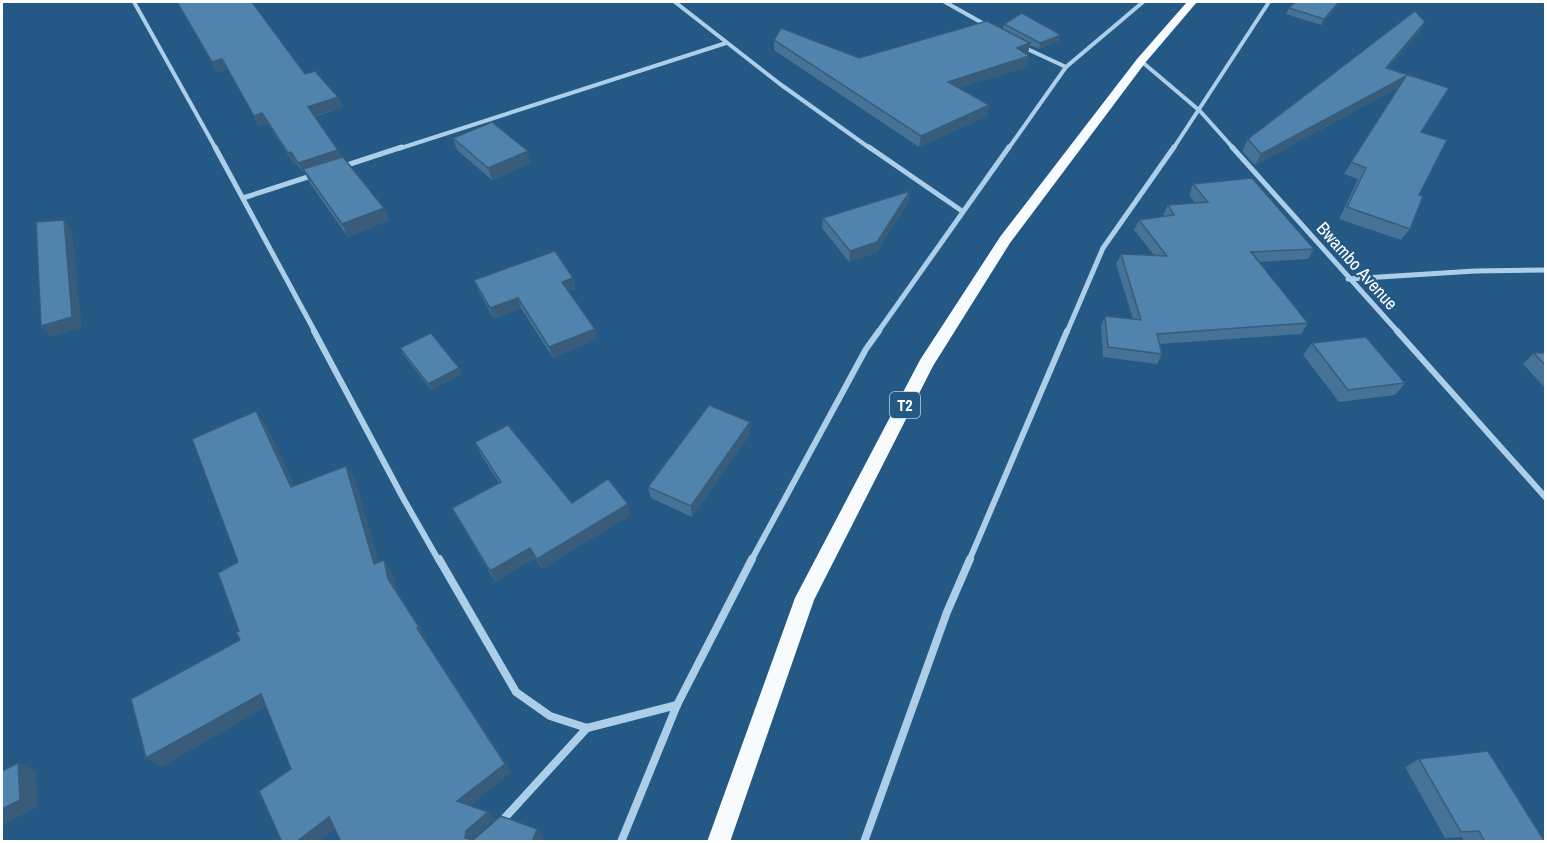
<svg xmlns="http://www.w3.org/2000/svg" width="1547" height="843" viewBox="0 0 1547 843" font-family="'Archivo Narrow',sans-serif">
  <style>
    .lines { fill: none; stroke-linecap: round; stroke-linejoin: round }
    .minor-far3 { stroke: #adcee8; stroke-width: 4 }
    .minor-far2 { stroke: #adcee8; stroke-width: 5 }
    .minor-far1 { stroke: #adcee8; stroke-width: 6 }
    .minor { stroke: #adcee8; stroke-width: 8 }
    .trunk { fill: #f8fbfe; fill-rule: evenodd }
    .wall { fill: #457296 }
    .shaded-wall { fill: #385c7a }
    .building { fill: #5084ae; stroke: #385c7a; stroke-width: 1.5 }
    .labels { text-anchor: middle; stroke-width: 4.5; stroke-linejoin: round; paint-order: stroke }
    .shield { fill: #245885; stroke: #bdcdda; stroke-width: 1.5 }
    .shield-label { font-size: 16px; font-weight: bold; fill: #fff }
    .street-label { font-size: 18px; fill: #fff; stroke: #245885 }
  </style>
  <rect width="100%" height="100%" fill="#245885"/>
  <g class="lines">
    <!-- minor-far3 -->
    <g class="minor-far3">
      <path d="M134,2l82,147"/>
      <path d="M675,2l105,82 91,65"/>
      <path d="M945,2l41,23"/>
      <path d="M1023,47l43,20"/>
      <path d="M1141,61l59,50 34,38"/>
      <path d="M398,149l328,-106"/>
      <path d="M1008,149l58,-82 77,-65"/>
      <path d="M1173,149l96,-147"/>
    </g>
    <!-- minor-far2 -->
    <g class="minor-far2">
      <path d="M215,147l100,185"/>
      <path d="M869,147l93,64"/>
      <path d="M1232,147l166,185"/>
      <path d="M344,166l58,-19"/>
      <path d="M243,198l71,-23"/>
      <path d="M1348,279l127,-8 71,-1"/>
      <path d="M878,332l131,-185"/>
      <path d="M1067,332l36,-84 71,-101"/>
    </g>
    <!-- minor-far1 -->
    <g class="minor-far1">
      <path d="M314,331l89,167 36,63"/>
      <path d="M1397,331l149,167"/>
      <path d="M751,561l115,-212 13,-18"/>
      <path d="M969,561l98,-230"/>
    </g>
    <!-- minor -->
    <g class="minor">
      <path d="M439,559l77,133 34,24 37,12 90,-23"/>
      <path d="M501,822l86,-94"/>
      <path d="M621,842l56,-137 75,-146"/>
      <path d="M864,842l83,-230 23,-53"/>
    </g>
    <!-- trunk -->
    <path class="trunk" d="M1187,2h10l-52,61 -135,180 -77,123 -119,234 -84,242h-23l88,-244 125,-238 80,-123 137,-178z"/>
  </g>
  <!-- wall -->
  <g class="wall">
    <path d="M177,2l128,72 33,23 5,10 -28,10 23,33 3,7 43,51 5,12 -41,17 -39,-55 -4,-9h-1l-8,-10 -2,1 -26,-40 -9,2 -31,-57 -11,3z"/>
    <path d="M1341,2l-20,23 -35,-11 3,-6z"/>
    <path d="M1415,11l10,11 -6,11 -31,35 61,20 -28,44 26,8 -28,55 4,1 -13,33 -9,11 -62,-21 19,-40 -14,-5 55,-87 -144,78 -13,-14 6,-12z"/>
    <path d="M1004,24l55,17 -20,8 -9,-4 -2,8 -2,1 3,2 -2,11 -68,21 30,17 -2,11 -68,31 -145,-97v-10l85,18 144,-29z"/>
    <path d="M453,138l78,25 -39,17 -35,-30z"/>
    <path d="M1193,184l121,65 -6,10 -50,3 50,61 -7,11 -142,10 3,10 -5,10 -54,-7 -2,-31 4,-10 28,3 -17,-55 5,-10 33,1 -20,-25 5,-10 25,-4 -1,-1 5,-10 27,-2 -6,-8z"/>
    <path d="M910,191l-2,11 -32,51 -27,9 -27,-34 1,-10z"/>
    <path d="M573,278l2,10 -7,3 27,38 2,10 -44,19 -32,-50 -27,11 -16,-29 -4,-10z"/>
    <path d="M1312,343l93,40 -10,12 -56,7 -36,-47z"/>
    <path d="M400,348l59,20 3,6 -31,16 -28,-36z"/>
    <path d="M1534,353h11v35l-22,-24z"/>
    <path d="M750,422v12l-58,83 -41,-19 -3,-11z"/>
    <path d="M475,442l97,61 58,12 -88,54 -7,-11 -40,24 -43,-74 47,-25 -19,-30z"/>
    <path d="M1419,759l126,83h-81l-2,-5 -17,1 -40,-71z"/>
  </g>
  <!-- shaded-wall -->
  <g class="shaded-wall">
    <path d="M1339,2h2l-20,23 3,-6z"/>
    <path d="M1425,22l-6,11 -40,46 7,-11z"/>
    <path d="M1061,35l-2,6 -20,8 1,-6z"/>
    <path d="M1030,43l-2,10 -14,5 3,-10z"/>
    <path d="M1029,56l-2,11 -80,25 1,-10z"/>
    <path d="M222,59l6,10 -11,3 -5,-10z"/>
    <path d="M1406,76l-7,11 -144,78 6,-11z"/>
    <path d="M338,97l5,10 -30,10 -5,-10z"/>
    <path d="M989,105l-2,11 -68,31 2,-11z"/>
    <path d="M262,113l6,11 -9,2 -5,-10z"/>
    <path d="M338,150l5,11 -40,8 2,4h-1l-6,-10z"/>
    <path d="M528,151l3,12 -39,17 -4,-12z"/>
    <path d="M291,152l5,11 -2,1 -6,-11z"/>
    <path d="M910,191l-2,11 -32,51 -27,9 1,-11z"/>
    <path d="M384,208l5,12 -41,17 -6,-13z"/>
    <path d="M64,220l8,11 10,97 -31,9 -10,-11z"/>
    <path d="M573,278l2,10 -11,4 -2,-10z"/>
    <path d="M518,298l3,10 -27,11 -4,-11z"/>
    <path d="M595,329l2,10 -44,19 -4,-11z"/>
    <path d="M459,368l3,6 -31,16 -3,-6z"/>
    <path d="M256,411l10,13 35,75 -10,-12z"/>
    <path d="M750,422v12l-58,83 -1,-11z"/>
    <path d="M346,466l9,13 28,96 -9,-11z"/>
    <path d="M628,504l2,11 -88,54 -5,-10z"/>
    <path d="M530,548l5,10 -40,24 -5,-11z"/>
    <path d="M384,560l8,12 5,19 30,47 -2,1 87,133 -46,37 -9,-8 -40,-173 -29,-49z"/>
    <path d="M261,694l12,9 -111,64 -16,-9z"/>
    <path d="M18,763l18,8 2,36 -36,18v-16z"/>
    <path d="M488,812l8,7 -22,19 -1,4 -8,-4 1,-7z"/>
    <path d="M329,817l12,8 -23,17h-22z"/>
    <path d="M537,829l7,8 -3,5h-9z"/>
  </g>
  <!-- building -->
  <g class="building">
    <path d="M177,2h75l53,72 10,-3 23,26 -30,10 30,43 -40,13 -7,-11 -3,1 -26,-40 -8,3 -32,-57 -10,3z"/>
    <path d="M1295,2h44l-15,17 -35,-11z"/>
    <path d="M1415,11l10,11 -39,46 63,20 -28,44 26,8 -28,55 4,1 -13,33 -63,-22 19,-39 -15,-6 55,-86 -145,78 -13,-15z"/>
    <path d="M1022,13l39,22 -21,8 -36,-19z"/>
    <path d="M987,21l43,22 -13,5 12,8 -81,26 41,23 -68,31 -147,-96 7,-12 78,30z"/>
    <path d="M492,122l36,29 -40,17 -35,-30z"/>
    <path d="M343,157l41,51 -42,16 -39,-55z"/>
    <path d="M1252,178l62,71 -63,3 57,71 -151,11 5,20 -54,-7 -3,-31 36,4 -20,-66 46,2 -28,-36 35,-5 -6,-10 40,-3 -15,-18z"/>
    <path d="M910,191l-33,51 -27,9 -27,-33z"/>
    <path d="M64,220l8,97 -31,9 -5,-104z"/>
    <path d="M555,251l18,27 -11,4 33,47 -46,18 -31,-49 -28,10 -16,-28z"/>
    <path d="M431,333l28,35 -31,16 -28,-36z"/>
    <path d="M1366,337l39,46 -57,7 -36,-47z"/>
    <path d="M1534,353h11v12z"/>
    <path d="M709,405l41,17 -59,84 -43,-19z"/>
    <path d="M256,411l35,76 55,-21 28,98 10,-4 4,19 31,48 -2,1 88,136 -48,37 31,11 -22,19 -1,7 8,2 28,-24 36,13 -5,13h-191l-12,-25 -33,25h-14l-23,-51 32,-22 -30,-75 -115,64 -15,-59 109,-59 -4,-8 3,-1 -21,-58 20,-11 -46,-123z"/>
    <path d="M508,425l64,78 36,-24 20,25 -91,55 -7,-11 -40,23 -38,-63 49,-26 -26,-40z"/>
    <path d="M1488,751l57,91h-60l-6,-11 -18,1 -42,-73z"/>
    <path d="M18,763l2,37 -18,9v-38z"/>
  </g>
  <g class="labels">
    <!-- shield labels -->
    <rect class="shield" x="890" y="392" width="30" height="26" rx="4.5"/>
    <g class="shield-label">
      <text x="905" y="411">T2</text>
    </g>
    <!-- street labels -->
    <g class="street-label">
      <text transform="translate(1357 266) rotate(48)" y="6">Bwambo Avenue</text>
    </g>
  </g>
  <!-- border -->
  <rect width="1547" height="843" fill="none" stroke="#ffffff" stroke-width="6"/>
</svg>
